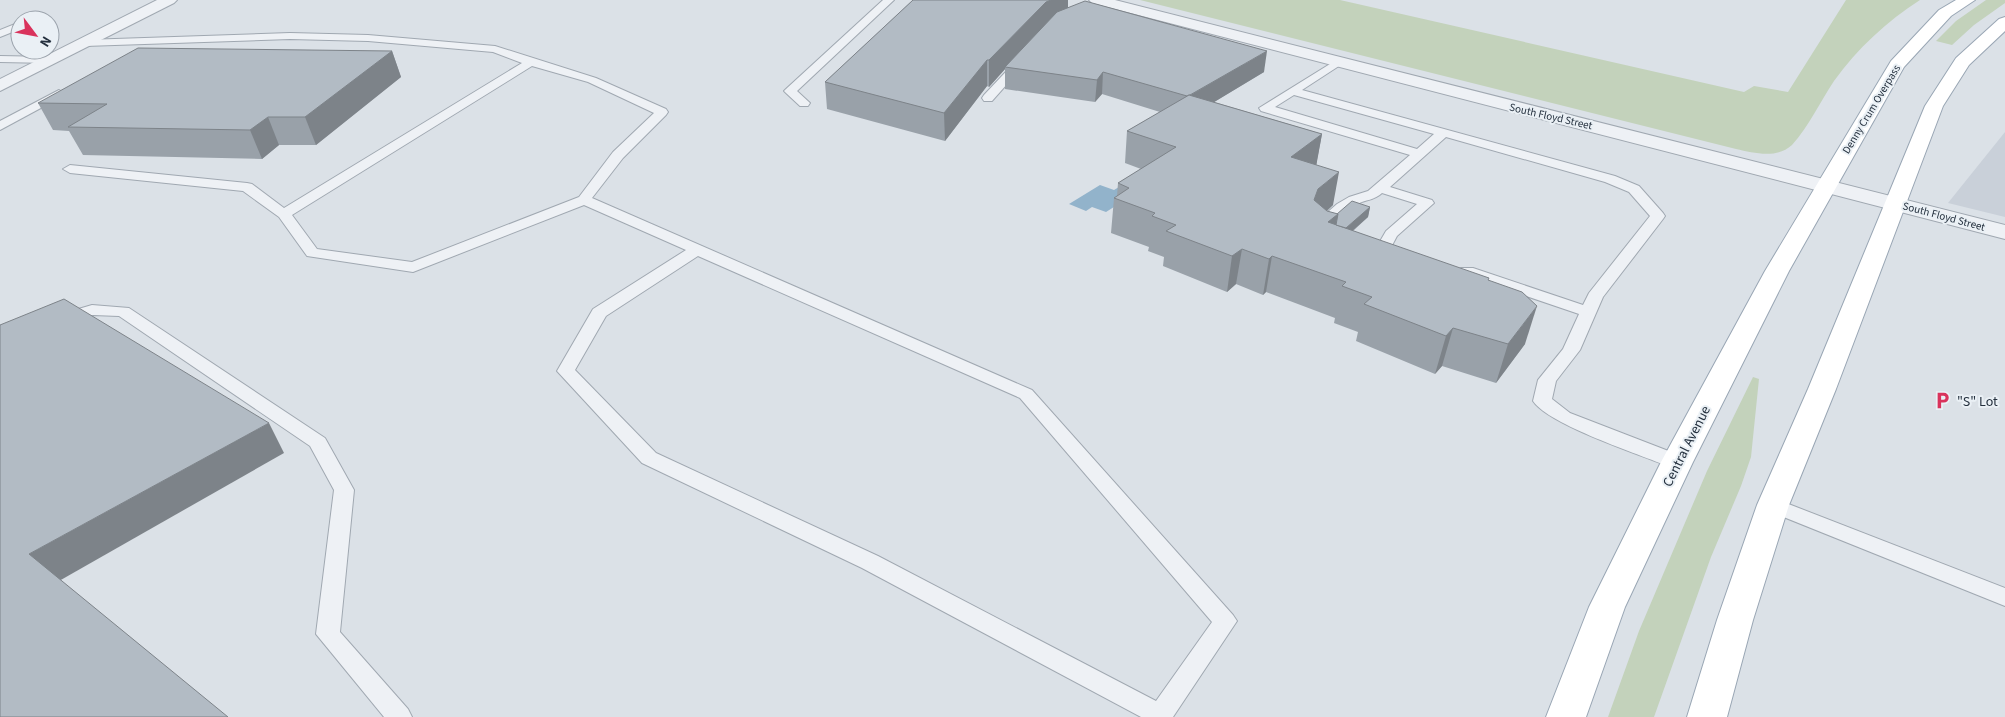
<svg xmlns="http://www.w3.org/2000/svg" width="2005" height="717" viewBox="0 0 2005 717" font-family="'Source Sans 3',sans-serif">
  <style>
    .built { fill: #c9d0d9 }
    .green { fill: #c3d2bb }
    .water { fill: #92b3cb }
    .lines { fill: none; stroke-linecap: round; stroke-linejoin: round }
    .service-casing { stroke: #a0a8b1; stroke-width: 2 }
    .minor-casing { stroke: #a0a8b1; stroke-width: 2 }
    .tertiary-casing { stroke: #a0a8b1; stroke-width: 2 }
    .primary-casing { stroke: #99a6b4; stroke-width: 2 }
    .service { fill: #eef1f5; fill-rule: evenodd }
    .minor { fill: #eef1f5; fill-rule: evenodd }
    .tertiary { fill: #eef1f5; fill-rule: evenodd }
    .primary { fill: #fff; fill-rule: evenodd }
    .wall { fill: #99a1a9 }
    .shaded-wall { fill: #7d8389 }
    .building { fill: #b2bbc4; stroke: #7d8389 }
    .labels { text-anchor: middle; stroke-width: 4; stroke-linejoin: round; paint-order: stroke }
    .far-street-label { font-size: 11px; fill: #24303e; stroke: #eaf0f5 }
    .poi-label { font-size: 14px; fill: #24303e; stroke: #eaf0f5; text-anchor: start }
    .street-label { font-size: 14px; fill: #24303e; stroke: #eaf0f5 }
  </style>
  <rect width="100%" height="100%" fill="#dbe1e7"/>
  <!-- built -->
  <path class="built" d="M2005,132v85l-57,-14 4,-5z"/>
  <!-- green -->
  <g class="green">
    <path d="M1140,0h200l404,92 10,-6 34,6 58,-92h74c-33,21 -63,49 -86,81 -14,21 -25,45 -42,64 -15,14 -38,8 -56,4z"/>
    <path d="M1986,0h19v3l-31,22 -22,20 -16,-4 20,-20z"/>
    <path d="M1753,377l6,2 -8,78 -10,29 -30,71 -57,160h-46l31,-86 68,-160z"/>
  </g>
  <!-- water -->
  <path class="water" d="M1100,185l14,5 5,-3 17,6 -30,19 -14,-5 -6,4 -17,-7z"/>
  <g class="lines">
    <defs>
      <g id="service">
        <path d="M883,0h11l-97,91 13,12 -2,3h-8l-14,-13 -2,-2 2,-2z"/>
        <path d="M20,22v7l-20,8v-7z"/>
        <path d="M290,33l78,2 127,11 101,32 70,31 2,3 -2,3 -43,43 -31,40 440,192 201,225 4,6 -64,96h-32l-279,-149 -220,-105 -85,-92 36,-62 93,-59 -102,-45 -171,67 -106,-16 -28,-39 -36,-26 -173,-18 -7,-4 7,-4 177,18 5,1 32,24 238,-145 -29,-11 -125,-11 -78,-2 -205,7 -5,-3 5,-3zM532,66l56,16 66,31 -41,39 -34,45 -167,65 -95,-13 -25,-34zM698,256l322,142 192,224 -56,79 -278,-145 -222,-103 -81,-83 31,-54z"/>
        <path d="M0,56l50,1 6,3 -6,3 -50,-1z"/>
        <path d="M1021,59l4,1 2,2 -2,2 -33,37h-8l-2,-3 2,-3 33,-35z"/>
        <path d="M1338,59l6,3 -2,2 -40,26 313,86 24,10 24,27 2,3 -2,3 -60,78 -23,53 -24,31 -4,18 18,14 114,44 3,5 -3,5 -7,2 -7,-2c-31,-13 -121,-42 -137,-66l5,-21 25,-31 16,-35 -118,-40 -2,-3 2,-3h12l110,37 6,-12 61,-77 -21,-24 -24,-10 -159,-45 -56,50 42,13 2,3 -37,33 -9,17h-10l-3,-3 11,-19 31,-27 -35,-11c-7,7 -17,7 -25,11 -13,7 -24,18 -35,28h-10l-2,-3 2,-3 25,-22 12,-7 19,-6 42,-36 -149,-44 -2,-3zM1294,95l140,39 -17,15 -142,-42z"/>
        <path d="M59,90l6,4 -2,2 -63,34v-9z"/>
        <path d="M92,305l37,3 196,130 29,52 -14,142 68,77 4,8h-28l-68,-83 18,-144 -24,-44 -191,-130 -26,-1 -29,9 -6,-1 -2,-4 2,-4z"/>
        <path d="M1773,498l232,90v18l-239,-96 -3,-5 3,-5z"/>
      </g>
      <path id="minor" d="M157,0h20l-3,3 -174,88v-12z"/>
      <path id="tertiary" d="M1089,0h26l890,225v14l-913,-236z"/>
      <g id="primary">
        <path d="M1956,0h19l-24,16 -47,51 -115,204 -96,191 -68,145 -39,110h-40l43,-110 72,-145 104,-191 126,-210 48,-51z"/>
        <path d="M2005,17v14l-36,34 -26,41 -107,283 -47,116 -36,115 -26,97h-40l30,-97 40,-115 51,-116 117,-283 31,-48 43,-39z"/>
      </g>
    </defs>
    <!-- service casing -->
    <use href="#service" class="service-casing"/>
    <!-- minor casing -->
    <use href="#minor" class="minor-casing"/>
    <!-- tertiary casing -->
    <use href="#tertiary" class="tertiary-casing"/>
    <!-- primary casing -->
    <use href="#primary" class="primary-casing"/>
    <!-- service -->
    <use href="#service" class="service"/>
    <!-- minor -->
    <use href="#minor" class="minor"/>
    <!-- tertiary -->
    <use href="#tertiary" class="tertiary"/>
    <!-- primary -->
    <use href="#primary" class="primary"/>
  </g>
  <!-- wall -->
  <g class="wall">
    <path d="M913,0h155v8l196,64 -50,30 108,32 -6,31 17,40 -6,6 10,3 33,-7 -2,10 -15,14 135,49 37,64 -29,39 -54,-17 -7,8 -79,-33 2,-9 -24,-9 1,-5 -69,-26 -3,3 -27,-11 -9,8 -64,-26 1,-9 -16,-6 1,-4 -38,-14 3,-35 3,-2 1,-13 23,-14 -16,-6 2,-32 33,-19 -58,-18 -7,8 -90,-13v-20l-16,18 -2,-1 -42,55 -118,-32 -2,-27z"/>
    <path d="M392,51l9,26 -85,68h-37l-17,14 -179,-4 -14,-24 -16,-1 -15,-27z"/>
  </g>
  <!-- shaded-wall -->
  <g class="shaded-wall">
    <path d="M1051,0h17v17l-63,50v2l-16,18v-27l57,-58z"/>
    <path d="M392,51l9,26 -85,68 -11,-28z"/>
    <path d="M1267,51l-3,21 -78,47 3,-23z"/>
    <path d="M987,60v26l-42,55 -1,-28z"/>
    <path d="M1103,72l-1,22 -7,8 2,-22z"/>
    <path d="M268,117l11,28 -17,14 -12,-29z"/>
    <path d="M1322,134l-6,33 -25,-10z"/>
    <path d="M1339,172l-6,33 -21,19 2,-24 4,-11z"/>
    <path d="M1370,207l-2,10 -25,22 2,-10z"/>
    <path d="M1338,214l-7,35 -3,-27z"/>
    <path d="M1242,249l-6,35 -9,8 5,-36z"/>
    <path d="M1272,256l-6,36 -3,3 6,-36z"/>
    <path d="M1537,306l-12,38 -29,39 12,-39z"/>
    <path d="M1453,328l-11,38 -7,8 11,-38z"/>
    <path d="M269,423l15,30 -232,132 -23,-31z"/>
  </g>
  <!-- building -->
  <g class="building">
    <path d="M913,0h138l-5,2 -57,58h-2l-43,53 -119,-31z"/>
    <path d="M1085,1l182,50 -77,44h-1l-2,1 -84,-24 -6,8 -92,-13 52,-55z"/>
    <path d="M138,48l254,3 -87,66h-37l-18,13 -182,-3 39,-23 -69,-1z"/>
    <path d="M1189,95l133,39 -31,23 48,15 -21,17 -4,11 13,11 11,3 -10,8 161,56 -1,2 34,12 15,14 -29,38 -55,-16 -7,8 -82,-32 8,-7 -30,-11 4,-4 -74,-26 -3,3 -27,-10 -10,7 -66,-25 10,-6 -24,-9 3,-3 -41,-15 15,-10 -11,-5 58,-36 -49,-16z"/>
    <path d="M1352,201l18,6 -24,21 -10,-3 2,-11h-1z"/>
    <path d="M64,299l205,124 -240,131 199,163h-228v-392z"/>
  </g>
  <!-- icons -->
  <defs>
    <symbol id="parking-bare" viewBox="-9 -9 18 18"><path d="M-3.5-5.5H1a3.5 3.5 0 0 1 0 7H-1V5.5H-3.5ZM-1-3.4V-.6H.8a1.4 1.4 0 0 0 0-2.8Z" fill="#d9335c" stroke="#eaf0f5" stroke-width="2.5" paint-order="stroke"/></symbol>
  </defs>
  <g fill-rule="evenodd">
    <use href="#parking-bare" x="1930" y="388" width="25" height="25"/>
  </g>
  <g class="labels">
    <!-- far-street labels -->
    <g class="far-street-label">
      <text transform="translate(1871 109) rotate(-59)" y="4">Denny Crum Overpass</text>
      <text transform="translate(1551 116) rotate(13)" y="4">South Floyd Street</text>
      <text transform="translate(1944 216) rotate(15)" y="4">South Floyd Street</text>
    </g>
    <!-- poi labels -->
    <g class="poi-label">
      <text x="1957" y="406">"S" Lot</text>
    </g>
    <!-- street labels -->
    <g class="street-label">
      <text transform="translate(1686 446) rotate(-63)" y="5">Central Avenue</text>
    </g>
  </g>
  <!-- north arrow -->
  <g transform="translate(35 35) rotate(122)"><circle r="24" fill="#eaf0f5" stroke="#9ba3ac"/>
  <path d="M0-4L9 19L0 12L-9 19Z" fill="#d9335c"/>
  <text y="-8" font-size="14" font-weight="bold" text-anchor="middle" fill="#24303e">N</text>
  </g>
</svg>
